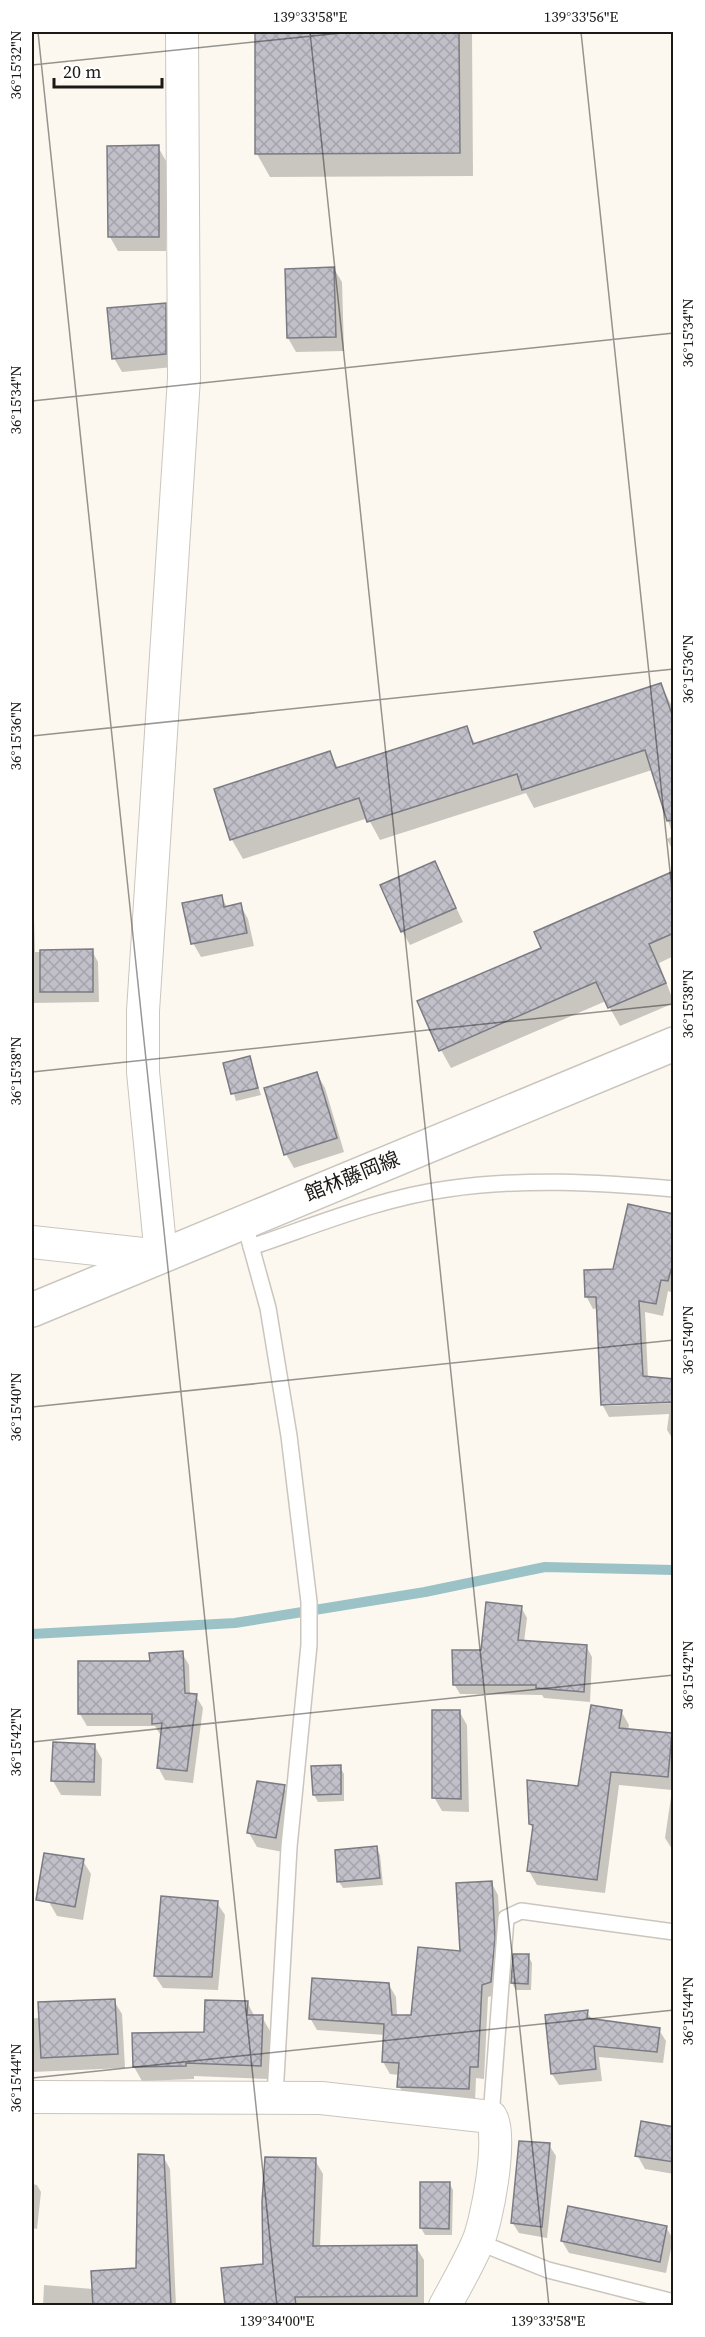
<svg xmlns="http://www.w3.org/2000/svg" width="705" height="2337" viewBox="0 0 705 2337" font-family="'Source Serif 4','Noto Sans JP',serif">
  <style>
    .shadow { fill: #0003 }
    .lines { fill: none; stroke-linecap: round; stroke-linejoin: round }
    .stream { stroke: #9bc2c6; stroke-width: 10 }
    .building { fill: url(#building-cross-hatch); stroke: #7b7b83; stroke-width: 1.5 }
    .service-casing { stroke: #cac6be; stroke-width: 18 }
    .minor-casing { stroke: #cac6be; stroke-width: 34 }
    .primary-casing { stroke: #cac6be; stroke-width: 36 }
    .service { stroke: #fff; stroke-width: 15 }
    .minor { stroke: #fff; stroke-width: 32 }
    .primary { stroke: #fff; stroke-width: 33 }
    .ticks { fill: none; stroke: #1a1916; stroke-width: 1.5; stroke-opacity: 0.45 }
    .labels { text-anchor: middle; stroke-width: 5; stroke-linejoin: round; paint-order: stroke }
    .street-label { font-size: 20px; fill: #1a1916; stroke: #fff }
    .neatline { fill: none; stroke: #1a1916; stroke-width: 2 }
    .ticks-label { font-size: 15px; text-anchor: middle; fill: #1a1916 }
  </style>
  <defs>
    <pattern id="building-cross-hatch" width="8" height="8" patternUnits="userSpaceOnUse" patternTransform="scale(1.5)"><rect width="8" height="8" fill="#c1c0c9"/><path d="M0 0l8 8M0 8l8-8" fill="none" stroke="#a5a4ac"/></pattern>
  </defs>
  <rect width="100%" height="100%" fill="#fcf8f0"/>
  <!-- shadow -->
  <g class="shadow">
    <path d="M256,32h216l1,144 -203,1 -13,-23z"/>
    <path d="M109,147h49l8,14v90h-48l-8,-14z"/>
    <path d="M334,269l8,13 2,69 -48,1 -8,-14 -2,-68z"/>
    <path d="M165,304l8,14v49l-51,5 -8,-14z"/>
    <path d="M661,685l13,25v143l-7,-14 6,-3 -21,-66 -118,38 -8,-15 -146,47 -12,-22 -125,41 -11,-19 -16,-50 113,-37 10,16 127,-41 10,17z"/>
    <path d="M435,863l28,59 -53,23 -8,-14z"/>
    <path d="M221,896l6,11 13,-2 8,14 6,27 -53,11 -8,-14z"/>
    <path d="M660,902l14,31v23l-15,7 15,40 -54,23 -14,-25 -155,67 -10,-18z"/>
    <path d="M32,912l2,5 1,35 57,-1 6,11 1,40 -67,1z"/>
    <path d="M249,1058l12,37 -25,6 -11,-37z"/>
    <path d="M317,1074l8,14 19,64 -50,16 -8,-14z"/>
    <path d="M674,1216v77l-6,-2 -5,25 -18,-4 3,66 -42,25v3l68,-3v38l-7,-11 2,-16 -60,3 -7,-13 -4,-96 -5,1 -7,-13z"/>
    <path d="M521,1607l6,11 -3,24 62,4 6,11 -2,45 -46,-4 -2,-3 -82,-1 -6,-10z"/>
    <path d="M182,1653l7,12 1,30 6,1 7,12 -10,75 -28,-3 -7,-13 3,-31 -6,-10h-68l-7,-12 71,-51z"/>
    <path d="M459,1711l8,14 2,87 -27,-1 -8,-14z"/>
    <path d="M621,1711l8,14 -1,6 43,4 3,4v113l-9,-14 7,-48 -53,-5 -14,108 -68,-8 -8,-14 5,-41 -4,-6 49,-36z"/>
    <path d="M94,1745l8,14 -1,37 -40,-1 -8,-14z"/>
    <path d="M340,1767l4,7v27l-26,1 -4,-7z"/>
    <path d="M284,1787l8,14 -9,51 -26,-5 -8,-14z"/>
    <path d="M376,1848l4,7 3,30 -40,3 -4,-6z"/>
    <path d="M83,1861l8,13 -8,46 -26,-4 -8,-14z"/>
    <path d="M491,1882l7,13 3,56 -3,43 -10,3 -4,82 -8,-1 -1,23 -69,-3 -7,-12v-11l-9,-1 -7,-12 2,-27 -68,-5 -7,-12 79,-33 7,12 1,19h16l48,-64z"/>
    <path d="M217,1903l8,12 -7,75 -55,-2 -8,-12z"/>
    <path d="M528,1956l4,7 -1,27h-15l-4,-7z"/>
    <path d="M114,2001l8,13 3,54 -93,4v-53z"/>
    <path d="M247,2002l8,15h7l8,14 -1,48 -75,-3v3l-52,2 -8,-14 71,-33z"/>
    <path d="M587,2012l5,8 67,10 7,11 -3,22 -64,-6 3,24 -43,4 -7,-11z"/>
    <path d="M674,2128v46l-29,-5 -8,-14z"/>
    <path d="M549,2145l7,11 -9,82 -28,-5 -7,-11z"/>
    <path d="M163,2156l7,13 6,137h-133l1,-21 49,4 44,-20z"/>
    <path d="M315,2160l8,14 -3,74 96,-1 8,13v46h-197l38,-41z"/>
    <path d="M422,2183h27l4,7 -1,45h-27l-4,-7z"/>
    <path d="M32,2184l5,1 4,7 -4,37 -5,-1z"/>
    <path d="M666,2227l7,12 -7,34 -97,-20 -7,-12z"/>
  </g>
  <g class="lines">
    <!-- stream -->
    <path class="stream" d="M32,1634l203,-11 190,-31 120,-25 129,3"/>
  </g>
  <!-- building -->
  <g class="building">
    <path d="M255,32h204l1,121 -205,1z"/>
    <path d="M159,145v92h-51l-1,-91z"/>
    <path d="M334,267l2,70 -49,1 -2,-69z"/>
    <path d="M166,303v51l-54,5 -5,-51z"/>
    <path d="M661,683l13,37v100l-7,1 -22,-71 -123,40 -5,-16 -150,48 -8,-24 -129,42 -16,-51 116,-38 6,17 131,-42 6,18z"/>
    <path d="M435,861l21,47 -55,24 -21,-47z"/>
    <path d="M674,871v62l-25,11 17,39 -58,25 -12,-26 -157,69 -22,-50 124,-53 -7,-16z"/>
    <path d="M222,895l2,12 17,-4 6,30 -56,11 -9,-41z"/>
    <path d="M93,949v43h-53v-42z"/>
    <path d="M250,1056l8,32 -27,6 -8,-31z"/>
    <path d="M317,1072l20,66 -53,17 -20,-67z"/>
    <path d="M628,1204l46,10v45l-6,22 -7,-1 -5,24 -17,-3 4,75 31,3v23l-73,3 -5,-108h-11l-1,-27 29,-1z"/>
    <path d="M486,1602l36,4 -4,34 69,5 -3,47 -48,-4v-3h-83l-1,-35h29z"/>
    <path d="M183,1651l2,42 12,1 -10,77 -30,-3 5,-45 -10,1v-10h-74v-53h72l-1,-8z"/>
    <path d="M591,1705l31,5 -3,18 53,5 -4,44 -57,-5 -14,108 -70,-9 6,-46 -4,-1 -2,-44 51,6z"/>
    <path d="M432,1710h28l1,89 -29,-1z"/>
    <path d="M53,1742l42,2 -1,38 -43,-1z"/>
    <path d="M341,1765v29l-28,1 -2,-29z"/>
    <path d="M257,1781l28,4 -9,53 -29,-5z"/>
    <path d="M377,1846l3,32 -43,4 -2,-32z"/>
    <path d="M44,1853l40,6 -9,48 -39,-7z"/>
    <path d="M492,1881l3,57 -4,44 -9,3 -4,82h-8l-1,22 -72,-2 2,-24 -17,-1 2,-38 -75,-5 3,-41 77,5 3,32h19l7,-68 42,4 -4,-68z"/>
    <path d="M161,1896l57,5 -6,76 -58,-1z"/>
    <path d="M513,1954h16l-1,30 -17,-1z"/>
    <path d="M115,1999l3,55 -77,4 -3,-56z"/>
    <path d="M205,2000l43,1 -1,14h16l-2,51 -75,-3v3l-53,1 -1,-34 72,-1z"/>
    <path d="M588,2010l-1,8 73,10 -3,24 -63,-6 2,23 -45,5 -6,-59z"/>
    <path d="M641,2121l33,6v35l-39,-6z"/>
    <path d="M519,2141l31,2 -8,84 -31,-4z"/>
    <path d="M138,2154l26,1 7,151h-78l-2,-35 45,-3z"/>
    <path d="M265,2157l51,1 -3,88 104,-1v51l-122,1 1,9h-71l-4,-38 42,-4 -1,-62z"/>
    <path d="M420,2182h30l-1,47 -29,-1z"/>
    <path d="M568,2206l99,20 -7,36 -99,-21z"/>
  </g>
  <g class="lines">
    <defs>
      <g id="service">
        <path d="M244,1221l24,87 21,128 20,166v43l-20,202 -14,249"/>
        <path d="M251,1247c63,-21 129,-49 196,-58 76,-11 150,-7 227,0"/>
        <path d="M491,2117l15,-199 15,-7 153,21"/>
        <path d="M478,2242l70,28 126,32"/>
      </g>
      <g id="minor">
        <path d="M32,1242l129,14 -18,-184v-61l41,-633 -2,-346"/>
        <path d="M32,2097l289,1 170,19c12,18 -4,106 -14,127 -9,21 -21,41 -32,62"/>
      </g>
      <path id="primary" d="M32,1310l642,-266"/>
    </defs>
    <!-- service casing -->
    <use href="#service" class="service-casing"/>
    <!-- minor casing -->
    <use href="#minor" class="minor-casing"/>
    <!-- primary casing -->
    <use href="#primary" class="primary-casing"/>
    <!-- service -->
    <use href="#service" class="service"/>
    <!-- minor -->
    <use href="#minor" class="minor"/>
    <!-- primary -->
    <use href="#primary" class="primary"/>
  </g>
  <!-- ticks -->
  <path class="ticks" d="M38,32l239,2274M310,32l239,2274M581,32l93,877M32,65l319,-33M32,401l642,-68M32,736l642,-67M32,1072l642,-68M32,1407l642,-67M32,1742l642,-67M32,2078l642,-68"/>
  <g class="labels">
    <!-- street labels -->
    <g class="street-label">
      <text transform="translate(352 1176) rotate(-22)" y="7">館林藤岡線</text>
    </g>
  </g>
  <!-- border -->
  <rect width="705" height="2337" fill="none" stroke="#ffffff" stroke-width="66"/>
  <!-- scale -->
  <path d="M54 78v9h108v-9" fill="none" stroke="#1a1916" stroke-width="3"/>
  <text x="63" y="78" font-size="18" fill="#1a1916" stroke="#ffffff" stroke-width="4.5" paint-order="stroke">20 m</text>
  <rect x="33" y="33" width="639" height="2271" class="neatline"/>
  <g class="ticks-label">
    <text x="310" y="22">139°33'58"E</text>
    <text x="581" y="22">139°33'56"E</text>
    <text transform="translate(16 65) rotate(-90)" y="5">36°15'32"N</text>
    <text transform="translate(688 333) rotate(-90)" y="5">36°15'34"N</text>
    <text transform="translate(16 400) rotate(-90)" y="5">36°15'34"N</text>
    <text transform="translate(688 669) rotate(-90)" y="5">36°15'36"N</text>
    <text transform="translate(16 736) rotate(-90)" y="5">36°15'36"N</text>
    <text transform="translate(688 1004) rotate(-90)" y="5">36°15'38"N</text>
    <text transform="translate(16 1071) rotate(-90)" y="5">36°15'38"N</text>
    <text transform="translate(688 1340) rotate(-90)" y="5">36°15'40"N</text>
    <text transform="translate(16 1407) rotate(-90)" y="5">36°15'40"N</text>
    <text transform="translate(688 1675) rotate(-90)" y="5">36°15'42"N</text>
    <text transform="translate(16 1742) rotate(-90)" y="5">36°15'42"N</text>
    <text transform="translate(688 2011) rotate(-90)" y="5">36°15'44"N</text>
    <text transform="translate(16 2078) rotate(-90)" y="5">36°15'44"N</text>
    <text x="277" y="2326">139°34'00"E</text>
    <text x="548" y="2326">139°33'58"E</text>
  </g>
</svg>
